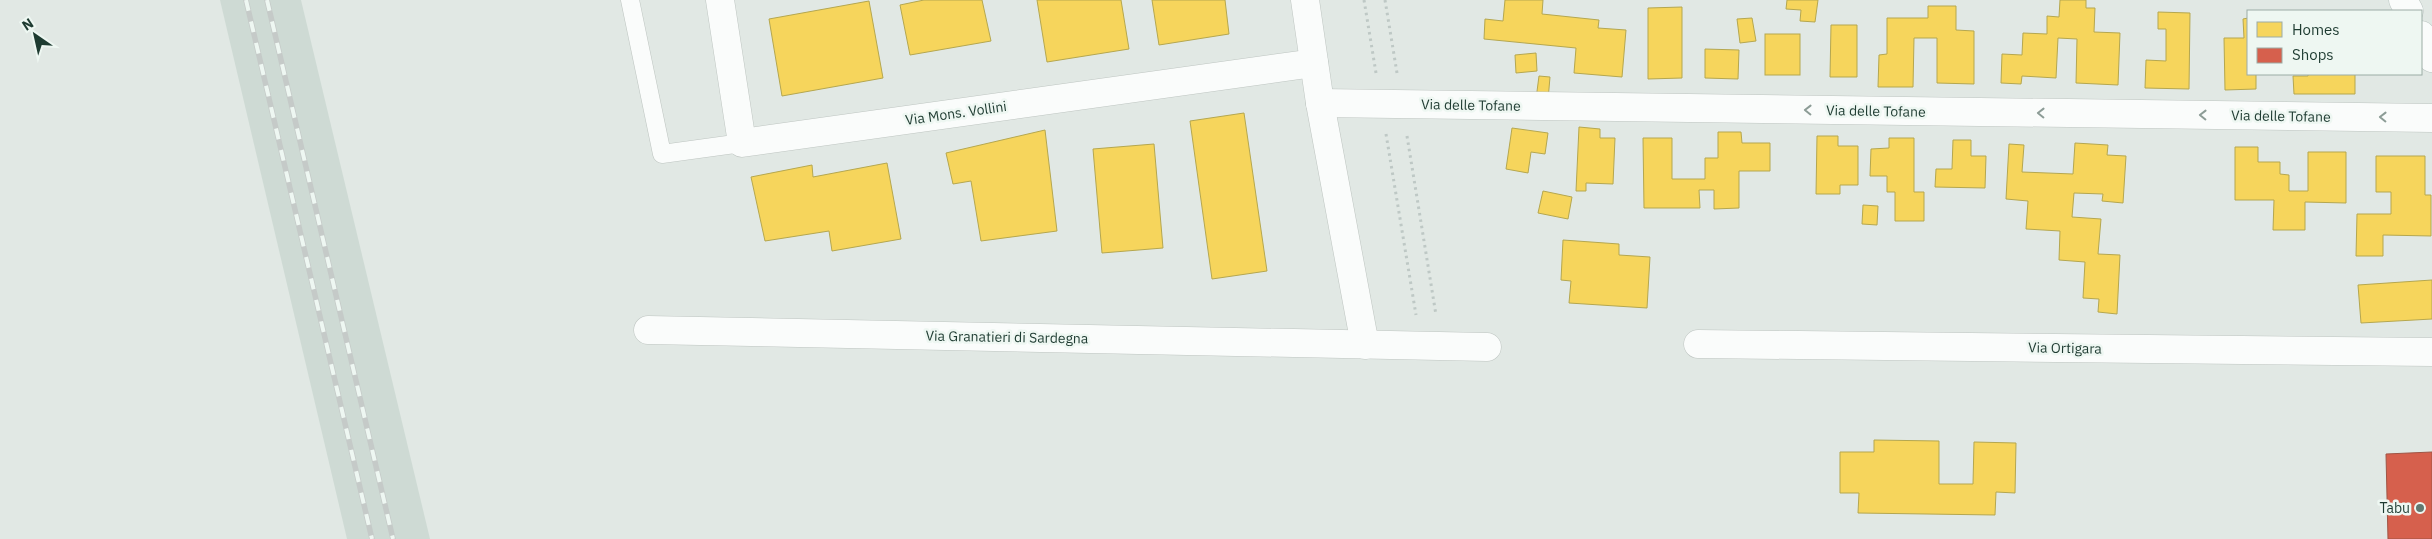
<svg xmlns="http://www.w3.org/2000/svg" width="2432" height="539" viewBox="0 0 2432 539" font-family="'IBM Plex Sans',sans-serif">
  <style>
    .built { fill: #cedad4 }
    .homes { fill: #f6d55c; stroke: #b5a74f }
    .shops { fill: #d6604d; stroke: #9f5545 }
    .lines { fill: none; stroke-linecap: round; stroke-linejoin: round }
    .lane-casing { stroke: #bec5c1; stroke-width: 19 }
    .street-casing { stroke: #bec5c1; stroke-width: 29 }
    .secondary-casing { stroke: #bac4c0; stroke-width: 29 }
    .path { stroke: #bec8c5; stroke-width: 3; stroke-dasharray: 2.5 4; stroke-linecap: butt }
    .lane { stroke: #fafcfb; stroke-width: 18 }
    .street { stroke: #fafcfb; stroke-width: 28 }
    .secondary { stroke: #fafcfb; stroke-width: 28 }
    .rail-casing { stroke: #c5cac8; stroke-width: 5.5 }
    .rail { stroke: #eef7f2; stroke-width: 4; stroke-dasharray: 11; stroke-linecap: butt }
    .oneway { stroke: #8c9c96 }
    .poi-dot { fill: #627870; stroke: #eef7f2; stroke-width: 2 }
    .labels { text-anchor: middle; stroke-width: 5; stroke-linejoin: round; paint-order: stroke }
    .street-label { font-size: 14px; fill: #1e3b31; stroke: #eef7f2 }
    .poi-label { font-size: 14px; fill: #1e3b31; stroke: #eef7f2; text-anchor: end }
  </style>
  <rect width="100%" height="100%" fill="#e1e8e4"/>
  <!-- built -->
  <path class="built" d="M220,0h81l129,539h-83z"/>
  <!-- homes -->
  <g class="homes">
    <path d="M924,0h58l9,41 -81,14 -10,-50z"/>
    <path d="M1037,0h84l8,49 -82,13z"/>
    <path d="M1152,0h73l4,34 -70,11z"/>
    <path d="M1505,0h38l-1,14 57,6 -1,8 28,2 -4,47 -48,-4 2,-25 -92,-9 1,-20 18,2z"/>
    <path d="M1787,0h31l-3,22 -15,-1 1,-11 -15,-1z"/>
    <path d="M2060,0h26v8h9l-1,24 26,1 -2,52 -42,-2 1,-44 -19,-1 -2,40 -34,-2 -1,8 -20,-1 1,-29 20,1 1,-22 24,1v-18l12,1z"/>
    <path d="M869,1l14,77 -101,18 -13,-77z"/>
    <path d="M1928,6h28v24l18,1v53l-37,-1v-45h-23l-1,49h-35l1,-32 8,-1v-36h41z"/>
    <path d="M1682,7v71l-34,1v-71z"/>
    <path d="M2158,12l32,1 -1,76 -44,-1 1,-28 20,1v-32h-8z"/>
    <path d="M1752,18l4,23 -16,2 -3,-24z"/>
    <path d="M2248,18v56h8v15l-31,1 -1,-52h20l-1,-19z"/>
    <path d="M1831,25h26v52h-27z"/>
    <rect x="1765" y="34" width="35" height="41"/>
    <path d="M1705,49l34,1 -1,29 -33,-1z"/>
    <path d="M1536,53l1,18 -21,2 -1,-18z"/>
    <path d="M2308,74h47v20h-61l-1,-18h15z"/>
    <path d="M1539,76l11,1 -2,23 -12,-1z"/>
    <path d="M1244,113l23,158 -55,8 -22,-158z"/>
    <path d="M1579,127l21,2v9h15l-2,46 -27,-1v8h-10z"/>
    <path d="M1512,128l36,5 -3,21 -14,-2 -3,21 -22,-4z"/>
    <path d="M1045,130l12,101 -76,10 -10,-60 -18,3 -7,-31z"/>
    <path d="M1718,132h23l1,11h28v28h-31v37l-25,1v-19h-15l1,18h-56l-1,-70h29v41h33v-21h13z"/>
    <path d="M1817,136h21v10h20v39h-18v9h-24z"/>
    <path d="M1889,138h25v54h10v29h-29v-29h-8v-16h-17l1,-27 18,-1z"/>
    <path d="M1953,140h18v16h15l-1,32 -50,-1 1,-18h16z"/>
    <path d="M2075,143l33,2 -1,10 19,1 -3,47 -21,-2 1,-7 -29,-1 -2,24 29,2 -3,35 22,1 -3,59 -19,-2 1,-13 -16,-1 2,-36 -26,-2 1,-29 -34,-2 2,-28 -22,-2 3,-55 15,1 -2,27 51,2z"/>
    <path d="M1154,144l9,104 -61,5 -9,-104z"/>
    <path d="M2235,147h23v15h22v12l9,1v16h19v-39h38v51l-41,-1v28h-32l1,-30h-39z"/>
    <path d="M2376,156h49v39h6v41l-48,-1v21h-27l1,-42h34v-22h-15z"/>
    <path d="M887,163l14,76 -69,12 -3,-20 -64,10 -14,-64 61,-12 1,12z"/>
    <path d="M1543,191l29,6 -4,22 -30,-6z"/>
    <path d="M1863,205l15,1 -1,19 -15,-1z"/>
    <path d="M1563,240l56,4v11l31,2 -3,51 -78,-5 2,-22 -10,-1z"/>
    <path d="M2432,280v39l-71,4 -3,-38z"/>
    <path d="M1874,440l65,1v43h34l1,-42 42,1 -1,50 -19,-1 -1,23 -137,-2 1,-20h-19v-41h34z"/>
  </g>
  <!-- shops -->
  <path class="shops" d="M2432,452v87h-44l-2,-85z"/>
  <g class="lines">
    <defs>
      <path id="lane" d="M630,0l32,154 80,-11"/>
      <g id="street">
        <path d="M720,0l22,143 572,-80"/>
        <path d="M1305,0l15,103 45,242"/>
        <path d="M1320,103l1112,15"/>
        <path d="M648,330l839,17"/>
        <path d="M1698,344l734,8"/>
      </g>
      <g id="secondary">
        <path d="M2403,0l6,11"/>
        <path d="M2421,35l11,23"/>
      </g>
    </defs>
    <!-- lane casing -->
    <use href="#lane" class="lane-casing"/>
    <!-- street casing -->
    <use href="#street" class="street-casing"/>
    <!-- secondary casing -->
    <use href="#secondary" class="secondary-casing"/>
    <!-- path -->
    <g class="path">
      <path d="M1364,0l12,73"/>
      <path d="M1385,0l12,73"/>
      <path d="M1386,134l30,181"/>
      <path d="M1407,136l29,179"/>
    </g>
    <!-- lane -->
    <use href="#lane" class="lane"/>
    <!-- street -->
    <use href="#street" class="street"/>
    <!-- secondary -->
    <use href="#secondary" class="secondary"/>
    <defs>
      <g id="rail">
        <path d="M246,0l126,539"/>
        <path d="M267,0l126,539"/>
      </g>
    </defs>
    <!-- rail casing -->
    <use href="#rail" class="rail-casing"/>
    <!-- rail -->
    <use href="#rail" class="rail"/>
  </g>
  <!-- one-way arrows -->
  <defs><path id="oneway-chevron" d="M-2-3.5L2.5 0L-2 3.5" fill="none" stroke-width="1.6" stroke-linecap="round" stroke-linejoin="round" transform="scale(1.25)"/></defs>
  <g class="oneway">
    <use href="#oneway-chevron" transform="translate(1808 110) rotate(-179)"/>
    <use href="#oneway-chevron" transform="translate(2041 113) rotate(-179)"/>
    <use href="#oneway-chevron" transform="translate(2203 115) rotate(-179)"/>
    <use href="#oneway-chevron" transform="translate(2383 117) rotate(-179)"/>
  </g>
  <!-- markers -->
  <circle class="poi-dot" cx="2420" cy="508" r="5"/>
  <g class="labels">
    <!-- street labels -->
    <g class="street-label">
      <text transform="translate(1471 105) rotate(1)" y="5">Via delle Tofane</text>
      <text transform="translate(1876 111) rotate(1)" y="5">Via delle Tofane</text>
      <text transform="translate(956 113) rotate(-8)" y="5">Via Mons. Vollini</text>
      <text transform="translate(2281 116) rotate(1)" y="5">Via delle Tofane</text>
      <text transform="translate(1007 337) rotate(1)" y="5">Via Granatieri di Sardegna</text>
      <text transform="translate(2065 348) rotate(1)" y="5">Via Ortigara</text>
    </g>
    <!-- poi labels -->
    <g class="poi-label">
      <text x="2410" y="513">Tabu</text>
    </g>
  </g>
  <!-- legend -->
  <rect x="2247" y="10" width="175" height="65" fill="#eef7f2" stroke="#9baca5"/>
  <rect x="2257" y="22" width="25" height="15" fill="#f6d55c" stroke="#9baca5"/>
  <text x="2292" y="35" font-size="15" fill="#1e3b31">Homes</text>
  <rect x="2257" y="48" width="25" height="15" fill="#d6604d" stroke="#9baca5"/>
  <text x="2292" y="60" font-size="15" fill="#1e3b31">Shops</text>
  <!-- north arrow -->
  <g transform="translate(35 35) rotate(326)" stroke="#eef7f2" stroke-width="4" paint-order="stroke">
  <path d="M0-4L9 19L0 12L-9 19Z" fill="#1e3b31"/>
  <text y="-8" font-size="14" font-weight="bold" text-anchor="middle" fill="#1e3b31">N</text>
  </g>
</svg>
